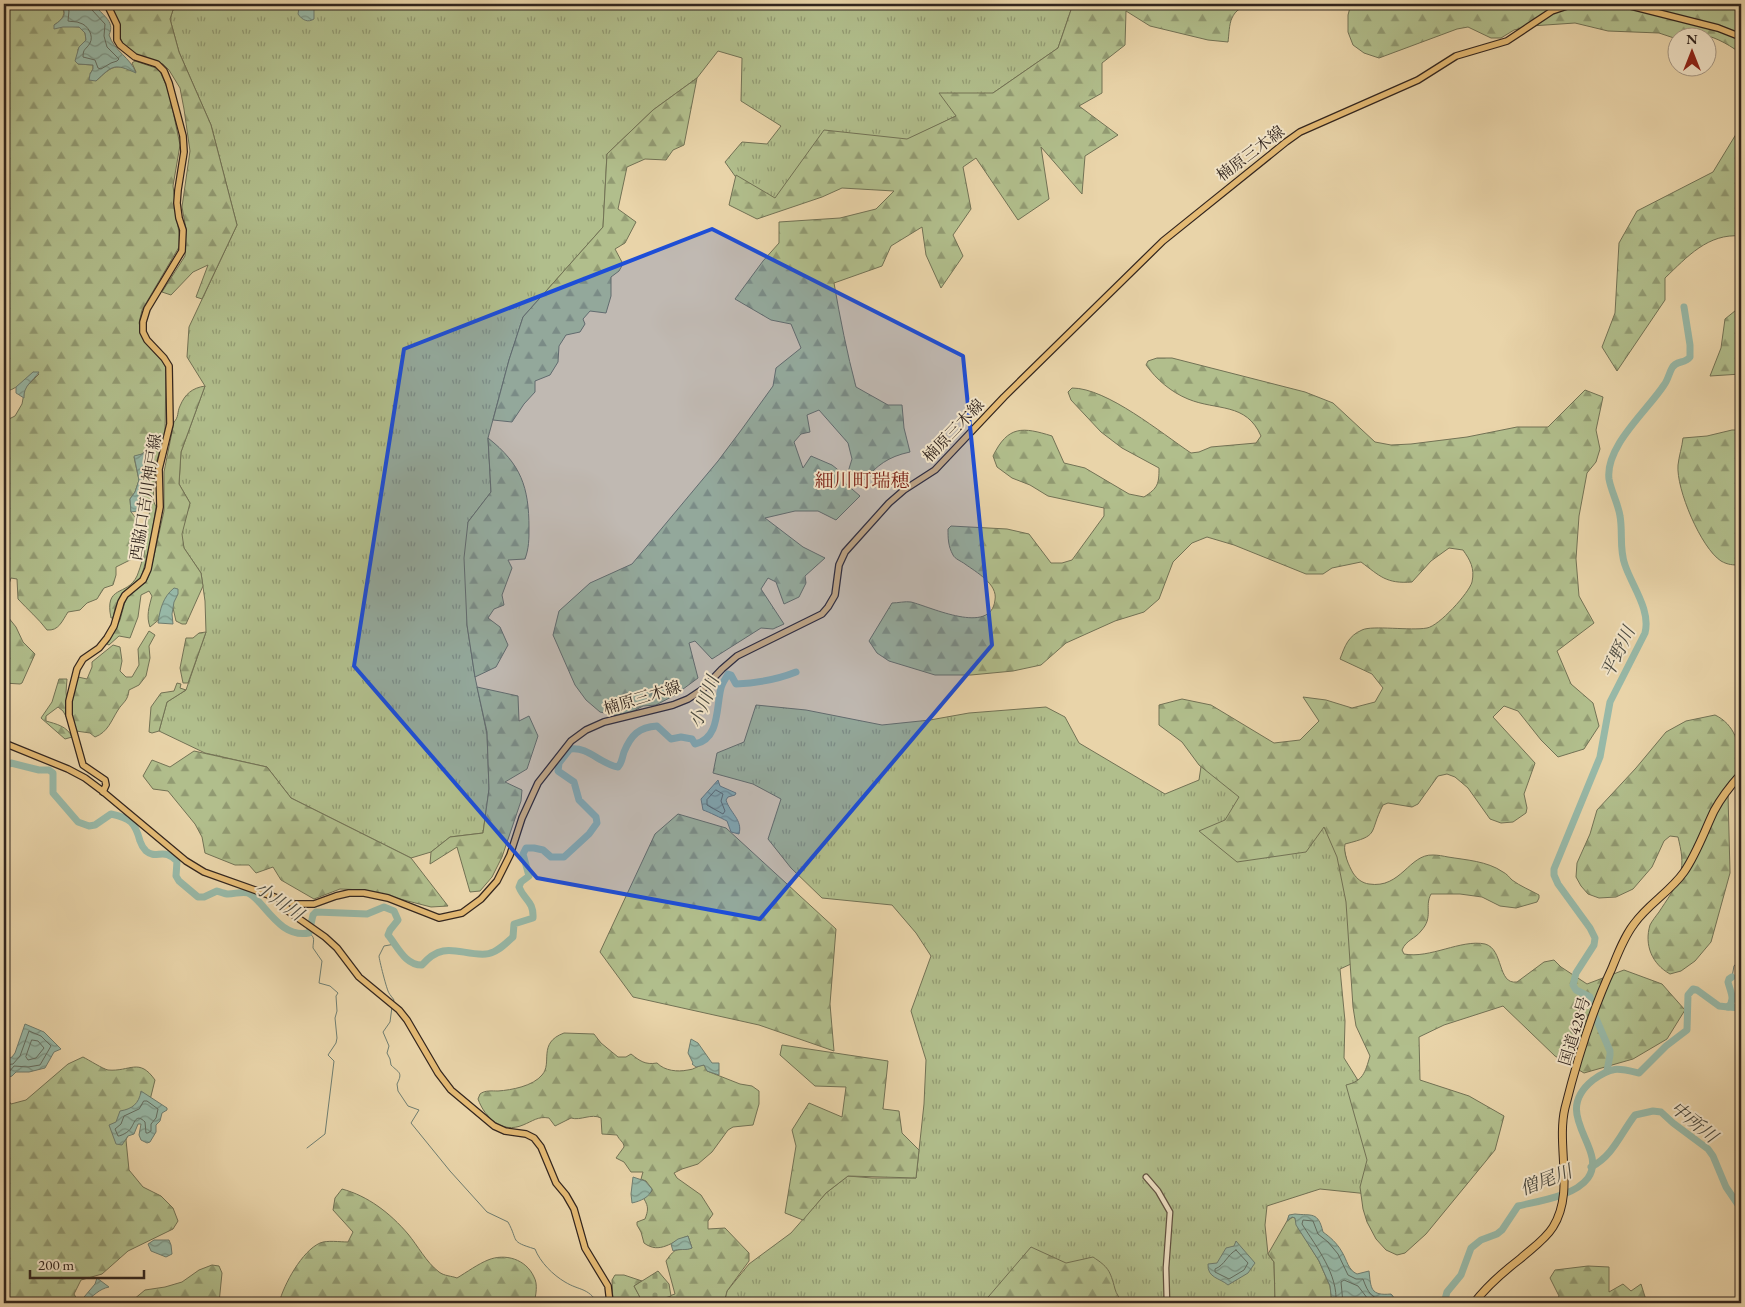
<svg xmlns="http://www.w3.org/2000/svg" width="1745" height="1307" viewBox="0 0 1745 1307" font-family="'EB Garamond','Noto Serif JP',serif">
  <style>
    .grass { fill: url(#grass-tufts); stroke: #727255 }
    .forest { fill: url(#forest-firs); stroke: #727255 }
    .cemetery { fill: url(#cemetery-stones); stroke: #727255 }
    .water { fill: url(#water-waves); stroke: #6f7d70 }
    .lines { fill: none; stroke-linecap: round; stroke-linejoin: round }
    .shore { stroke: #646e62; stroke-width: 1 }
    .stream { stroke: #6f7d70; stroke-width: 1 }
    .river { stroke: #97b8a7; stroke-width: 7 }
    .minor-casing { stroke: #605141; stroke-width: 7 }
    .major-casing { stroke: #32251e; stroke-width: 8 }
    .highway-casing { stroke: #32251e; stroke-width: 9 }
    .minor { stroke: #f1e3c7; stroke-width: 4.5 }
    .major { stroke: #e4ba74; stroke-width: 5.5 }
    .highway { stroke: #e4ba74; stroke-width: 7 }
    .marked { fill: #1d4ed8; fill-opacity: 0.2; stroke: #1d4ed8; stroke-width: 4; stroke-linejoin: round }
    .labels { text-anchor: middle; stroke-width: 4; stroke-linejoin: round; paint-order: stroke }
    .street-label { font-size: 16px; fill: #32251e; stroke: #f1e3c7 }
    .water-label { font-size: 18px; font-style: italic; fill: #4b4a40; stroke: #f1e3c7 }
    .quarter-label { font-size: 19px; fill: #7a1f14; stroke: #f1e3c7 }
  </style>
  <defs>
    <pattern id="grass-tufts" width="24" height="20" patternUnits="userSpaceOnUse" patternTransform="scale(1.25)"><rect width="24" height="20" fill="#b1be8c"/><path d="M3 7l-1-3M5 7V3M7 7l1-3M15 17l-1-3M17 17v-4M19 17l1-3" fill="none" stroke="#919a72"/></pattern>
    <pattern id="forest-firs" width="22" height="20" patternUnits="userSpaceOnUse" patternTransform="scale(1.25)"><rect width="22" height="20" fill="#b1be8c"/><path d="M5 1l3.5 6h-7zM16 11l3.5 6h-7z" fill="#919a72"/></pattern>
    <pattern id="cemetery-stones" width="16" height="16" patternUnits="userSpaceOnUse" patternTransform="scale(1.25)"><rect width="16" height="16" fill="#b1be8c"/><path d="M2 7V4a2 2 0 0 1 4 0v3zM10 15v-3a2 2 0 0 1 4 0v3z" fill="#919a72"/></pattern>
    <pattern id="water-waves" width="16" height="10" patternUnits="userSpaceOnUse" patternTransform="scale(1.25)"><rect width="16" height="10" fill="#97b8a7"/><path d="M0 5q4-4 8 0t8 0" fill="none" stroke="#7c9587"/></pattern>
  </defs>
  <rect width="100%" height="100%" fill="#e9d4a9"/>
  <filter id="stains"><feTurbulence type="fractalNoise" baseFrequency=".004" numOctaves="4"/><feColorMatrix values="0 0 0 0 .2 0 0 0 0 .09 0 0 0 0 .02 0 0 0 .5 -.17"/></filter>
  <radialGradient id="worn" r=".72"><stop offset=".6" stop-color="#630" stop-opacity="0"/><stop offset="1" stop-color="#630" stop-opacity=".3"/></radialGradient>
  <!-- grass -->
  <g class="grass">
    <path d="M175,4h898l-15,44 -65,45 -37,23 -179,87 -27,-6 -25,-35 17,-20 25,2 14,-18 -40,-25 1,-43 -24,-7 -21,27 -44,32 -46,44 -4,73 -80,90 -14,43 -21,78 3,54 -23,30 -1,103 8,52 12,57 2,55 -6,44 -33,4 -19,15 -20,6 -120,-60 -24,-31 -62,-14 -46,-22 8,-29 19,-12 20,-58 -1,-31 -4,-28 -17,-25 -3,-14 9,-31 -11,-19 2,-32 24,-66 -18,-29 2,-30 48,-102 -26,-100 -32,-73 -9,-33z"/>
    <path d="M756,705l50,5 76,15 48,-5 39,-7 77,-6 19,10 14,26 86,51 34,-14 4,-27 136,71 14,67 11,67 -24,11 5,52 -1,37 25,40 19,98 -68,-7 -53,17 -2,19 3,29 6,8 1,38 -1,3h-550l3,-12 22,-27 42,-31 35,-40 22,-17 24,2h44l8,-74 2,-44 -15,-49 20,-55 -15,-23 -24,-28 -70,-7 -31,-30 -23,-29 13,-40 -28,-15 -40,-11 4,-20 27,-11z"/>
  </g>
  <!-- forest -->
  <g class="forest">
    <path d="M4,4h54c10,7 6,15 -4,21l25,2 6,5 1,8 -8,9v15l15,1v4l-3,5 6,7c16,-15 19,-18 40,-9l-4,-9 3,-2 24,8 10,23 11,53 -7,41 6,48v13l-37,63 -3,13 5,18 19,21 3,6 -1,65 -10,34 -2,33 3,7 -6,39 -9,32 -20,18 -6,12 -2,10h-2c-7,-34 16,-21 26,-42 4,-10 8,-24 9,-35 0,-6 -1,-13 0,-19 1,-6 5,-9 5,-15 -3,-5 -7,-8 -8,-14 -2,-6 4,-37 8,-41l-2,-3 -7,5 -8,3 5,23 -4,12 -5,7 1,13 5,6 1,8 -5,33 -16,8v8l-3,10 -9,3 -7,11 -10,4 -7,7 -12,2c-6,9 -9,19 -21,18 -9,-12 -19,-20 -29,-31l-1,-20 -6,-1 -4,12 -3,1v-99l5,-12 -1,-3h-4l1,-56 10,-5 7,-12 3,-16 14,-14 -6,-2c-7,7 -19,20 -29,19z"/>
    <path d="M110,4h65l-5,15 9,33 32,73 26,100 -35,74 -6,-2 12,-32 -15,7 -22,23 -9,-3 23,-36 1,-27 -4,-22 8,-56 -6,-42 -4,-21 -11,-18 -6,-6 -29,-10 -11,-10 -3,-7v-10l-3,-9z"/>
    <path d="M1073,4h199c-14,1 -33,-2 -40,14 -3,6 -3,17 -4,24l-20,-2 -58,-14 -24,-15 -1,34 -23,18v30l-23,13 39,29 -33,21 -3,38 -41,-47 8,52 -31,21 -42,-62 -13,9 8,42 -18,26 10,21 -22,32 -15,-33 -4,-28 -31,19 -9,20 -48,17c6,35 13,70 22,104l32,18h14l2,23 6,24c-23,5 -32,13 -48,30l-14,-10 4,-13 -4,-16 -29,-33 -12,5 3,17 -9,2 -7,8 9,26 8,-12 21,9 10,8 3,10 15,13 -24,24 -18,-9h-23l-30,7 38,29 22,11 -20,18 1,7 -7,14 -15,7 -8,-22 -8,-4 -7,11 23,35 -11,5 -12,-1 -49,31 -17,-18 -6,2 9,35 -23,17 -19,10 -13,1 -11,6 -14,4 -18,-4 -14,-12 -11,-15 -22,-50 6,-24 31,-28 42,-19 86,-103 24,-32 31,-43 3,-18 25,-20 -10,-24 -20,-4 -36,-21 28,-38 16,-18v-21l61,-4 36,-9 18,-18 -52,-3 -20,9 -65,22 -28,-14 7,-30 39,23 49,-68 83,9 49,-23 -17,-23h54l65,-45z"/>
    <path d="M1351,4h340l4,6 10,-1 3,-5h29l4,3v47c-6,-6 -27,-18 -35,-18 -10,1 -19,1 -28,2l-1,1 -18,-6 -51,-2 -33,-8 -44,3 -17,4 -13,8h-10l-23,-11 -11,2 -78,29 -15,-5 -11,-8 -5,-13v-17z"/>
    <path d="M697,78l-13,67 -11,5 -7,10 -21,-1 -18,8 -9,42 18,13 -11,21 -10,6 8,15 -4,7 -8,6v19l-5,17 -16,-2 -7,8 2,5 -5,8 -14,3 -7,11 -1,16 -8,13 -15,6v11l-11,12 -12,18 -19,-2 16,-60 14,-43 80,-90 4,-73 46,-44z"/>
    <path d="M1741,126v110c-33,-3 -54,21 -76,42v22l-48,71 -15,-24 13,-34 4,-70 18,-32 76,-39z"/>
    <path d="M1741,306v68l-31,2 11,-28 4,-29z"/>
    <path d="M1157,358h15l133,34 28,11 42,39 16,3 20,-1 56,-7 50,-10h31l37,-37 18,7 -7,33 4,19 -4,13 -9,11 -8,43 -3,43 3,37 15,27 -37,28 14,33 22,19 6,23 -15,23 -26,8 -17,-17 -23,-29 -14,-5 -11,11 42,46 -11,31 3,14 -1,5 -13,9 -12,1 -11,-4 -22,-31 -13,-11 -8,-3 -9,2 -20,28 -6,3 -24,-4 -5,2c-15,29 -2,30 -38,39 -2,9 4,22 8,29 4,6 9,10 16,11 32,5 40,-30 64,-29 5,0 10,1 15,2 18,3 39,4 55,15 4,2 6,5 9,8 8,6 18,10 27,15v3l-2,4 -21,6 -16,-2 -18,-9 -22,-3h-29c-7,13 3,23 -10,37 -6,8 -15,9 -19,19l2,4c26,5 57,-15 81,-10 19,5 12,41 32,38l27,-20 10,-2 7,7 26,17 37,-14 38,14 23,26 -18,29 -34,20 -49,14 -29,-17 -52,-50 -59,19 -25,12 1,43 49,16 35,20 -9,34 -69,84 -21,19 -8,2 -11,-5 -10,-11 -9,-17 -4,-13 -3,-22 7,-27 -21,-75c17,-4 19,-12 24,-29l-14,-30 -3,-19 -7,-105 -9,-45 -13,-30 -18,25 -69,10 -38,-31 26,-11 14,-23 -40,-32 -17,-23 -23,-17v-20l23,-6 29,6 63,38 26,-3 19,-19 -16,-24 23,3 26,8 23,-6 8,-14 -11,-14 -32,-15c5,-13 8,-23 22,-29 10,-5 49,1 65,-2 12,-2 42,-35 45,-46 3,-14 -2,-22 -9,-32l-14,-2 -18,13 -19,21c-26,2 -32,-6 -51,-20l-29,6 -9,6h-17l-72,-29 -27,-8 -15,6 -19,19 -14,37 -15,13 -29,9 -49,22 -25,22 -28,6 -42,4h-36l-46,-14 -12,-8 -8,-12 23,-38c6,0 13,-2 19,-1 20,5 80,34 84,-2 3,-16 -19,-28 -30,-36 -4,-3 -10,-5 -12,-9 -5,-9 -5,-17 -5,-26l3,-3 56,3 22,5 22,29h11l10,-3 32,-44v-8l-56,-12 -18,-11 -18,-7 -15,-11 -4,-11c15,-31 30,-29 59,-20l12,27 21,5 44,26 15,3c14,-9 15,-13 15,-29l-37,-20 -21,-16 -30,-32 -3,-8 4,-4c35,0 89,45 119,65l8,-1 12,-5 45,-4 5,-7c-15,-34 -44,-25 -73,-37 -17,-7 -31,-19 -42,-34l2,-4z"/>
    <path d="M205,386l-24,66 -2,32 11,19 -8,31 2,14 17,25 2,13 -17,38h-4l-6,-3 -3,-13 -23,19c-4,-11 -1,-20 2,-31l-3,-5 -8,4 -3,22 -8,21 -11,-2 -10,9 -2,-1 13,-24 6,-22 21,-18 4,-11 13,-58v-39l10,-50c5,-5 3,-10 6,-16 5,-12 12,-18 25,-20z"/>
    <path d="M1732,430h9v134l-1,1c-7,0 -12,0 -19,-4 -20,-13 -45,-72 -43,-96 1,-9 4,-18 5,-27l24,-2z"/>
    <path d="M488,438c33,26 41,49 41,90 0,11 0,20 -4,31l-17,1 4,8 -10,27 2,10 -10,4 -6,9 12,9 8,18 -12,22 -21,10 -8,-52 -3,-67 4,-36 23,-30z"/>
    <path d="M4,612l12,15 7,15 12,12 -13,29 -2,1 -16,-1z"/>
    <path d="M149,631l6,4 -6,11 1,12 -4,18 -7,9 -10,5c-1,11 -6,12 -11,20 -7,11 -10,22 -23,27l-5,-4 -14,-2c-7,-23 -5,-31 2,-54l9,2 5,-12v-5l21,-17 7,2 2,14 -2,10 6,6h6l7,-12 -1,-16z"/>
    <path d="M206,632l-18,51h-5l-3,-15 6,-30h7l6,-5z"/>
    <path d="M59,679h8l-1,13 3,30 -6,-11 -5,-4 -12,9v5c10,3 21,5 26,16l-7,2 -24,-21 11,-16z"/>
    <path d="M177,683l4,1 -1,4 6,2 -19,12 -8,29 -7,2 -3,-1 2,-25 10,-14 13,-2z"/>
    <path d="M477,687l41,9 1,25 10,-5 9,20 -11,33 -22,13 17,8 -1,11 -19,56 -10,20 -12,14 -10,1 -13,-45 -27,17 1,-12 19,-15 33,-4 6,-44 -2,-57z"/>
    <path d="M1715,715c19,9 26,29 24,50 0,7 -8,20 -11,29l2,79 -19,69 -16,19 -14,10 -11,3c-18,-10 -26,-29 -20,-49 2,-4 6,-9 9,-13 7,-11 17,-24 21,-37 4,-13 1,-25 -2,-38l-8,-1 -6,5 -12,26 -19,22 -17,8 -17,1 -11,-4 -7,-8 -5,-9 1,-14 13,-29 7,-24 39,-42 30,-36 20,-11z"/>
    <path d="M194,751l73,16 24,31 120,60 37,48 -17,1 -66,-17 -25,-1 -26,10 -33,-19 -8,-13 -17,6 -7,-8h-14l-30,-12 -3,-16 -7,-13 -27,-33 -15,-2 -10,-13 9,-16 18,7z"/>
    <path d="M678,814l48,14 110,101 -6,75 4,47 -75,-26 -126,-28 -33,-45 55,-118z"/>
    <path d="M564,1033l30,1 7,9 17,14h8l5,-3c9,7 14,11 26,9 8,8 20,9 31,7 6,0 10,-5 16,-5l3,6 33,13 12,2 7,5v13l-6,21 -20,2 -5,3 -16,22 -14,12 -16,5 -8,4 3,5 24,17 12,19 -5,7v8l17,-1 24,25v8l-22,30 -3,12h-75l26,-9 -9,-33c11,-16 10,-9 26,-13l-4,-12c-16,5 -28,19 -44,7l-3,-11 -4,-7v-3l8,-3c3,-8 4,-12 -1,-20l8,-8v-2l-6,-8 -5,-2 2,-7h-12l-7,-10 -8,-4 8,-11c0,-5 -5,-7 -7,-12l-15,-1 -1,-16c-10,-5 -20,3 -30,0l-16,8 -6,-8c-11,-2 -16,3 -26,7 -21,9 -38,-7 -45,-26l2,-5c5,-4 12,-3 18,-3 14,-1 35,-5 44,-16 11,-12 -5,-32 22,-42z"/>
    <path d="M782,1045l106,16 -5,48 16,2 3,22 17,17 -3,28 -68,-2 -22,17 -23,27 -18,-7 11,-67 -4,-16 17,-27 33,14 4,-30 -31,-1 -35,-31z"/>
    <path d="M83,1057c6,3 20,12 25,13 22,2 31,-13 47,10l-5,20 -18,24 -6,16 3,30 14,17 18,9 12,12 5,13 -5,8 -45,22 -26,23 -21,6 -7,14 5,9h-32l-14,-4 -14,3 6,1h-21v-209l7,10 15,-4 42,-36z"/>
    <path d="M342,1189c26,7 48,24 66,45 10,12 18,28 31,38 5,4 13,4 18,6 10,-6 21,-14 31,-18 17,-7 38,-1 46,17 4,7 2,18 0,26h-255c5,-19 23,-52 41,-60 7,-3 20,-1 28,-1l5,-10 -20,-22 2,-12z"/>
    <path d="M1293,1217l2,1 2,7 22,36 11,25 2,17h-58l1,-3 -1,-38 -6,-8 19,-33z"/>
    <path d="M1031,1247l35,16 27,-6c15,10 17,13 22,32 1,5 5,8 6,14h-138z"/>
    <path d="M212,1265l7,1 3,7 -3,30h-104l18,-3 12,-10 20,-3 17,-5 17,-12z"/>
    <path d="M1588,1266l21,1v25l14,-8 8,7 10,-7 6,19h-92l4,-7 -9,-18 5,-8z"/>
    <path d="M615,1275h9l18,6 -8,5 9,17h-30l-1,-23z"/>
  </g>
  <!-- cemetery -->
  <path class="cemetery" d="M658,1271l11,13 2,12 -22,7h-6l-9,-17z"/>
  <!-- water -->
  <g class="water">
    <path d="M57,4h38c5,11 21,16 14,31 5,16 22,23 27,38 -22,-10 -23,-8 -40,8l-7,-1 1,-6 3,-5v-4l-15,-1 -3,-3 4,-14 7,-7 -1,-7 -6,-6h-16l-9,2v-4c11,-7 15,-14 3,-21z"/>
    <path d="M289,4h25v15c-6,4 -12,1 -16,-5l1,-6z"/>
    <path d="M33,372h6c-6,9 -16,14 -15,26l-8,-5v-6z"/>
    <path d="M149,449l2,3c-3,4 -10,35 -9,39 1,8 8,11 9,18l-20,3 -1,-13 5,-7 4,-12 -5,-24 8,-2z"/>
    <path d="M174,588l4,1v5l-4,8 -2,12 1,10 -15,-1c2,-14 5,-26 16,-35z"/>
    <path d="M718,780l2,6 16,7 -1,2 -7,2 -2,3c4,13 17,20 13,34l-8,-2 -4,-11c-6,-3 -18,-9 -24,-11l-2,-11z"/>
    <path d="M25,1024l19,8 17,17 -7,3 -9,16 -16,4h-13l-4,4 -8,3v-18l8,-4 3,-4z"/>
    <path d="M691,1039l7,4 14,20h7v12l-12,-4 -3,-6 -8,2 -4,-3 1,-1 -5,-10z"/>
    <path d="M141,1091l26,17v2l-5,3 -2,8 -4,4v7l-6,10 -3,1 -6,-3 -2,-5 2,-11h-3l-4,10 -6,2 -6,9 -6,-1 -7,-19 7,-3 4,-11c12,-2 19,-7 21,-20z"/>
    <path d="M633,1177l12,4 7,8c-2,8 -11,12 -20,14l-1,-9z"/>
    <path d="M1295,1214c17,2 23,-3 28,18 7,5 14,11 19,20 5,8 6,18 15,22l12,-3c2,17 1,25 22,23l2,2 2,7h-63l-2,-17 -11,-25 -23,-36 -1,-7 -3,-1 -5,4 2,-6z"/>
    <path d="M688,1236l4,12c-6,3 -13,0 -19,3l-2,-7 7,-5z"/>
    <path d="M154,1240h15l2,5 1,9 -6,3 -15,-6 -3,-7z"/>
    <path d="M1236,1241l19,22 -7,10 -20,12c-8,-7 -21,-7 -20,-21l9,-1 9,-15 8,-2z"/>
    <path d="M97,1278l12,9c-10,2 -16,9 -24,16h-6l16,-19z"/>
    <path d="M19,1299l20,1 8,3h-22l-9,-2z"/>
  </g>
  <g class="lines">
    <!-- shore -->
    <g class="shore">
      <path d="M66,4l3,7 -1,10c4,1 8,0 12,2 8,2 14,13 10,20 -4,7 -7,5 -7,14l12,3 3,8 3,1 10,-6 6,-2 2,-2 -12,-12 -3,-11 1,-12 -13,-14 -1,-6"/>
      <path d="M716,790l7,4 -2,7 4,10 -2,3 -16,-9v-5z"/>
      <path d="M32,1040l6,1 6,7 -8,10 -8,2 -2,-3z"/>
      <path d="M4,1065l9,-1 7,-8 9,-25 12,5 10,10 -11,19 -12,2 -14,-1 -5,6 -5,2"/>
      <path d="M144,1101h3l11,8 -2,9 -5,6v7l-3,2h-2l-1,-11c-9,-9 -10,0 -14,6 -2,4 -10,8 -13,8l-3,-7 6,-5 3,-8 15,-7z"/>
      <path d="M1236,1250l12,13 -4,7 -15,9 -14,-7v-3c10,-4 12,-14 21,-19z"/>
      <path d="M1336,1303c2,-29 -19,-55 -34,-79l1,-4 10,1 5,13 10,8 10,12 10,21 8,4h7c5,14 9,21 25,21l2,3"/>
      <path d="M1343,1303l-2,-21 3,-2 14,6 13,17"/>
    </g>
    <!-- stream -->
    <g class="stream">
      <path d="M1732,977l2,-11 7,-8"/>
      <path d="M393,1003l1,-3c-2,-3 -4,-5 -5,-7 -2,-2 -10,-34 -10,-37l5,-10 11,-2"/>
      <path d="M392,1007l-2,15 -7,10 6,14 -2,7 3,6 1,6c8,8 12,7 6,19l1,7 10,15 11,4 -8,13 39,48 37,41 21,10c11,20 1,19 27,27 5,13 18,26 30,33 15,9 22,5 33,21"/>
      <path d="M307,1148l18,-14 9,-73 -6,-6 8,-12 1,-5 -2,-20 2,-7 -1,-15 2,-3 -8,-7 -11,-3 3,-22 -9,-13c0,-8 3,-10 -4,-15"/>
    </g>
    <!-- river -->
    <g class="river">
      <path d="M4,767l7,-4 28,7h10l4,3v20l25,29 11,4 6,-1 16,-11c19,4 24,8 29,27 1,3 3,7 6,10 10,9 18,-4 31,10l-1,15 3,5 19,16h6l13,-6c3,1 8,3 11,3 7,0 14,-3 20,-1 5,2 9,7 12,10 14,16 27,34 49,30l4,-18 3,-3 51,2 17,-7 10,4 4,9 -8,10 -2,5c10,12 17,30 34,30 22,-26 39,-9 64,-11 10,0 20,-11 27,-17l1,-13 19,-6c1,-17 -9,-18 -14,-31l2,-5 8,-6 -6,-22 3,-6h8l9,2 8,7h13l25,-23 8,-11 -1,-6 -17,-17 -5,-18 -16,-11 1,-8 11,-14c18,-3 30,15 48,18 4,-4 4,-9 6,-15 7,-17 15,-25 33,-26l14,13 10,-2 11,2 3,5c25,-5 21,-37 26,-56 1,-5 5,-10 7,-14l3,1 5,9c21,-1 40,-4 60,-12"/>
      <path d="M1592,1006l-2,-9 -14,-7 -3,-5 3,-12 18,-28 1,-7 -5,-10 -32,-44 -4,-9v-6l46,-112 10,-55 35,-69c6,-23 -13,-47 -20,-68 -6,-16 -2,-33 -5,-49 -2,-13 -9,-25 -11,-37 -4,-33 39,-69 55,-94 4,-5 5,-12 8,-17 4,-8 13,-4 18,-11v-12l-6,-38"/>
      <path d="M1728,1007l13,1"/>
      <path d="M1595,1016l15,35v4l-3,16"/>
      <path d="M1591,1167c22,-11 30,-34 44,-52l18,-4 8,1 12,11 35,26 5,7 13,31 15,22"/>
      <path d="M1444,1303l3,-11 14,-17 10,-27 10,-8 16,-6 5,-4 16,-24c21,-5 57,-10 70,-28 21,-30 -39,-63 5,-98 19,-14 25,-12 46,-7l27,-27 21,-16 1,-35 5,-6 4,1 22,16 9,1c8,-7 2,-16 0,-25l1,-3 3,-2"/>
    </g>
    <defs>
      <path id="minor" d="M1146,1177l12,14 12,21 -4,56 1,35"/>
      <g id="major">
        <path d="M1623,4l95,24 23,9"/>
        <path d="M4,743l64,26 17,9 16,12 85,71 18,11 90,32h20l22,-8 13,-3h15l24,5 51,20 23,-5 19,-14 16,-18 13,-26 12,-37 16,-35 33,-42 15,-11 18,-8 69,-17 15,-6 15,-10 19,-20 15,-13 85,-42 6,-7 7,-12 4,-30 6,-13 44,-49 15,-13 31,-20 69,-73 159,-156 123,-99 14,-10 118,-52 38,-24 51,-15 45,-30 21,-7"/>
        <path d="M103,792l3,-7 -1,-5 -22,-15 -14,-50v-14l8,-32 6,-10 16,-11 8,-10 7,-12 7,-24 4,-7 18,-15 5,-11 12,-62 -1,-38 11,-45 -1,-58 -5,-8 -17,-18 -4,-8v-10l4,-13 35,-58 1,-21 -4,-12 -2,-15 1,-13 6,-38 -1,-16 -14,-53 -5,-12 -7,-7 -22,-7 -15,-12 -3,-5v-15l-10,-21"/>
        <path d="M283,901l5,10 37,26 12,11 22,29 40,33 8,10 31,53 13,17 43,36 11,5 21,3 8,4 7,9 15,36 10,12 8,14 11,39 23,38 2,17"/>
      </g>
      <path id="highway" d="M1474,1303c13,-17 29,-31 46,-44 11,-10 25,-19 33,-32 22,-35 3,-81 12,-119 12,-48 26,-95 47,-140 6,-15 12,-31 22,-44 14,-20 36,-32 50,-52 13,-19 20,-40 30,-61 7,-13 17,-26 27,-37"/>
    </defs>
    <!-- minor casing -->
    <use href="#minor" class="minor-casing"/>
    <!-- major casing -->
    <use href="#major" class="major-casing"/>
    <!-- highway casing -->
    <use href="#highway" class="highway-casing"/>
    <!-- minor -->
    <use href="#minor" class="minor"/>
    <!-- major -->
    <use href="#major" class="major"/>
    <!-- highway -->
    <use href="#highway" class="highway"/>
  </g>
  <!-- marked area -->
  <path class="marked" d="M712,229l251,127 29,289 -232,274 -223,-41 -183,-212 50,-317z"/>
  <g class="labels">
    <!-- street labels -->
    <g class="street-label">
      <text transform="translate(1250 153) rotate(-37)" y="6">楠原三木線</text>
      <text transform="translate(953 430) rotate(-46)" y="6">楠原三木線</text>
      <text transform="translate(145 497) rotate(-81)" y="6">西脇口吉川神戸線</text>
      <text transform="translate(642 697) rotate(-17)" y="6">楠原三木線</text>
      <text transform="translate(1574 1031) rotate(-73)" y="6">国道428号</text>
    </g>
    <!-- water labels -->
    <g class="water-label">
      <text transform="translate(1618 652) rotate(-64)" y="6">平野川</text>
      <text transform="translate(704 702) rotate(-69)" y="6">小川川</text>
      <text transform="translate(279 901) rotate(35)" y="6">小川川</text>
      <text transform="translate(1694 1122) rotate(39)" y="6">中所川</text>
      <text transform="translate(1546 1180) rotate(-21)" y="6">僧尾川</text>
    </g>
    <!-- quarter labels -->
    <g class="quarter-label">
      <text x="862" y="487">細川町瑞穂</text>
    </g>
  </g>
  <!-- margin -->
  <rect width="1745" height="1307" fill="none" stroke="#e9d4a9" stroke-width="20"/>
  <rect x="5" y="5" width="1735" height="1297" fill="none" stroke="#32251e" stroke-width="2.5"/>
  <rect x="10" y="10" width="1725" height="1287" fill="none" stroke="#32251e"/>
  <!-- north arrow -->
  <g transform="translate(1692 52)"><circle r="24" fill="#f1e3c7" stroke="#a59783"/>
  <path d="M0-4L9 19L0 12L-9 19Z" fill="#8f2418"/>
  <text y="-8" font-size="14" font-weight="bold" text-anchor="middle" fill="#32251e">N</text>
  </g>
  <!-- scale -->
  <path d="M30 1270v8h114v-8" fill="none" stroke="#32251e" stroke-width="2.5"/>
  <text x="38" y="1270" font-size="15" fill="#32251e" stroke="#f1e3c7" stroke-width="4" paint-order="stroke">200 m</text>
  <rect width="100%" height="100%" filter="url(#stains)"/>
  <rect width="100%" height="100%" fill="url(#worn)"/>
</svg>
